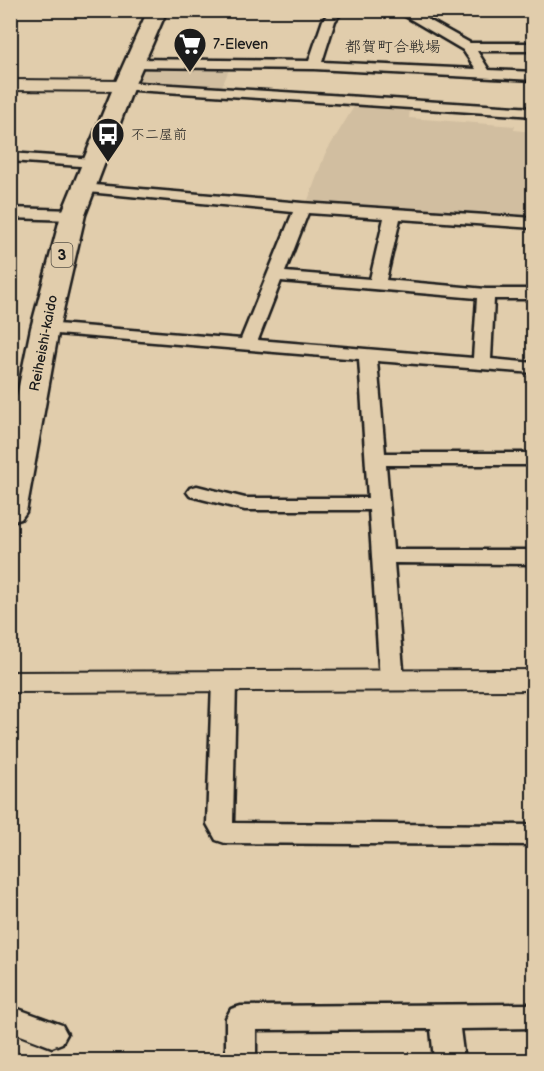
<svg xmlns="http://www.w3.org/2000/svg" width="544" height="1071" viewBox="0 0 544 1071" font-family="'Balsamiq Sans','Klee One',sans-serif">
  <style>
    .built { fill: #d1bea0 }
    .lines { fill: none; stroke-linecap: round; stroke-linejoin: round }
    .minor-casing { stroke: #1c1c1c; stroke-width: 5 }
    .tertiary-casing { stroke: #1c1c1c; stroke-width: 4 }
    .primary-casing { stroke: #1c1c1c; stroke-width: 5 }
    .minor { fill: #e1cdac; fill-rule: evenodd }
    .tertiary { fill: #e1cdac; fill-rule: evenodd }
    .primary { fill: #e1cdac; fill-rule: evenodd }
    .labels { text-anchor: middle; stroke-width: 6; stroke-linejoin: round; paint-order: stroke }
    .far-poi-label { font-size: 14px; fill: #1c1c1c; stroke: #e1cdac; text-anchor: start }
    .far-street-label { font-size: 14px; fill: #1c1c1c; stroke: #e1cdac }
    .shield { fill: #e1cdac; stroke: #575147; stroke-width: 1.5 }
    .shield-label { font-size: 15px; font-weight: bold; fill: #1c1c1c }
    .far-quarter-label { font-size: 16px; fill: #1c1c1c; stroke: #e1cdac }
  </style>
  <rect width="100%" height="100%" fill="#e1cdac"/>
  <filter id="ink" filterUnits="userSpaceOnUse"><feTurbulence type="fractalNoise" baseFrequency=".0167" numOctaves="2"/><feDisplacementMap in="SourceGraphic" scale="12" xChannelSelector="R" yChannelSelector="G"/><feConvolveMatrix kernelMatrix="1 2 1 2 8 2 1 2 1" color-interpolation-filters="sRGB"/></filter>
  <g filter="url(#ink)">
    <!-- built -->
    <g class="built">
      <path d="M141,65l89,2 -9,22 -89,-5z"/>
      <path d="M355,105l55,2 -1,11 106,8 -1,4 19,2v86l-226,-15 18,-49z"/>
    </g>
    <g class="lines">
      <defs>
        <g id="minor">
          <path d="M331,10h13l-9,11 -13,41 154,7 -13,-19 -68,-40h16l59,33h64v8h-57l12,19 45,2v8l-220,-11 -180,-2 -6,-4 6,-4 175,2 14,-41z"/>
          <path d="M124,82l410,26v8l-415,-27 -2,-3 2,-3z"/>
          <path d="M10,153l84,6 7,4 -7,4 -84,-6z"/>
          <path d="M83,184l219,19 232,15v10l-134,-9 -14,61 100,9h48v10h-40l-3,60 43,4v10l-157,-12 8,92h149v12h-148l7,85h141v14l-140,-1 10,118 -4,6 -8,2 -8,-2 -4,-6 -11,-171h-124l-55,-14 -3,-4 3,-4 7,-2 48,12h123l-9,-139 -314,-26 -6,-1 -3,-4 3,-4 6,-1 196,16 52,-127 -215,-21 -2,-3zM308,213l76,5 -14,61 -85,-7zM281,281l196,17 -4,60 -215,-18z"/>
          <path d="M10,208l63,2 8,5 -8,5 -63,-2z"/>
          <path d="M224,673l8,2 4,6 -3,142 301,2v20l-309,-2 -9,-3 -9,-16 5,-143 4,-6z"/>
          <path d="M534,1004v24l-74,1 4,31h-30l-3,-31 -175,1v30h-30v-42l5,-9 10,-3z"/>
          <path d="M10,1006l52,19 5,9 -5,9 -10,4 -42,-16z"/>
        </g>
        <g id="tertiary">
          <path d="M10,80l114,1 8,5 -8,5 -114,-1z"/>
          <path d="M534,670v20l-524,2v-20z"/>
        </g>
        <path id="primary" d="M148,10h19l-33,76 -49,129 -26,113 -33,184 -5,7 -11,3v-92l21,-102 30,-113 53,-129z"/>
      </defs>
      <!-- minor casing -->
      <use href="#minor" class="minor-casing"/>
      <!-- tertiary casing -->
      <use href="#tertiary" class="tertiary-casing"/>
      <!-- primary casing -->
      <use href="#primary" class="primary-casing"/>
      <!-- minor -->
      <use href="#minor" class="minor"/>
      <!-- tertiary -->
      <use href="#tertiary" class="tertiary"/>
      <!-- primary -->
      <use href="#primary" class="primary"/>
    </g>
  </g>
  <!-- icons -->
  <defs>
    <symbol id="supermarket-pin" viewBox="-11 -11 22 30"><path d="M0 17L-7.5 6A9.5 9.5 0 1 1 7.5 6Z" fill="#1c1c1c" stroke="#e1cdac"/><path d="M-6-5.5h2.5l.6 2H6L4.5 2H-2.5L-4.4-4H-6ZM-1.5 3.2a1.3 1.3 0 1 0 .1 0ZM3 3.2a1.3 1.3 0 1 0 .1 0Z" fill="#fff"/></symbol>
    <symbol id="bus-pin" viewBox="-11 -11 22 30"><path d="M0 17L-7.5 6A9.5 9.5 0 1 1 7.5 6Z" fill="#1c1c1c" stroke="#e1cdac"/><path d="M-5-6H5V4H4V6H2V4H-2V6H-4V4H-5ZM-3.5-4V0h7V-4ZM-3.5 1.2v1.5H-2V1.2ZM2 1.2v1.5H3.5V1.2Z" fill="#fff"/></symbol>
  </defs>
  <g fill-rule="evenodd">
    <use href="#supermarket-pin" x="171" y="25" width="38" height="52"/>
    <use href="#bus-pin" x="89" y="115" width="38" height="52"/>
  </g>
  <g class="labels">
    <!-- far-poi labels -->
    <g class="far-poi-label">
      <text x="213" y="49">7-Eleven</text>
      <text x="131" y="139">不二屋前</text>
    </g>
    <!-- far-street labels -->
    <g class="far-street-label">
      <text transform="translate(43 343) rotate(-79)" y="5">Reiheishi-kaido</text>
    </g>
    <!-- shield labels -->
    <rect class="shield" x="51.5" y="243" width="21" height="24" rx="4.5"/>
    <g class="shield-label">
      <text x="62" y="260">3</text>
    </g>
    <!-- far-quarter labels -->
    <g class="far-quarter-label">
      <text x="393" y="52">都賀町合戦場</text>
    </g>
  </g>
  <!-- margin -->
  <rect width="544" height="1071" fill="none" stroke="#e1cdac" stroke-width="36"/>
  <rect x="18" y="18" width="508" height="1035" fill="none" stroke="#1c1c1c" stroke-width="2" filter="url(#ink)"/>
</svg>
